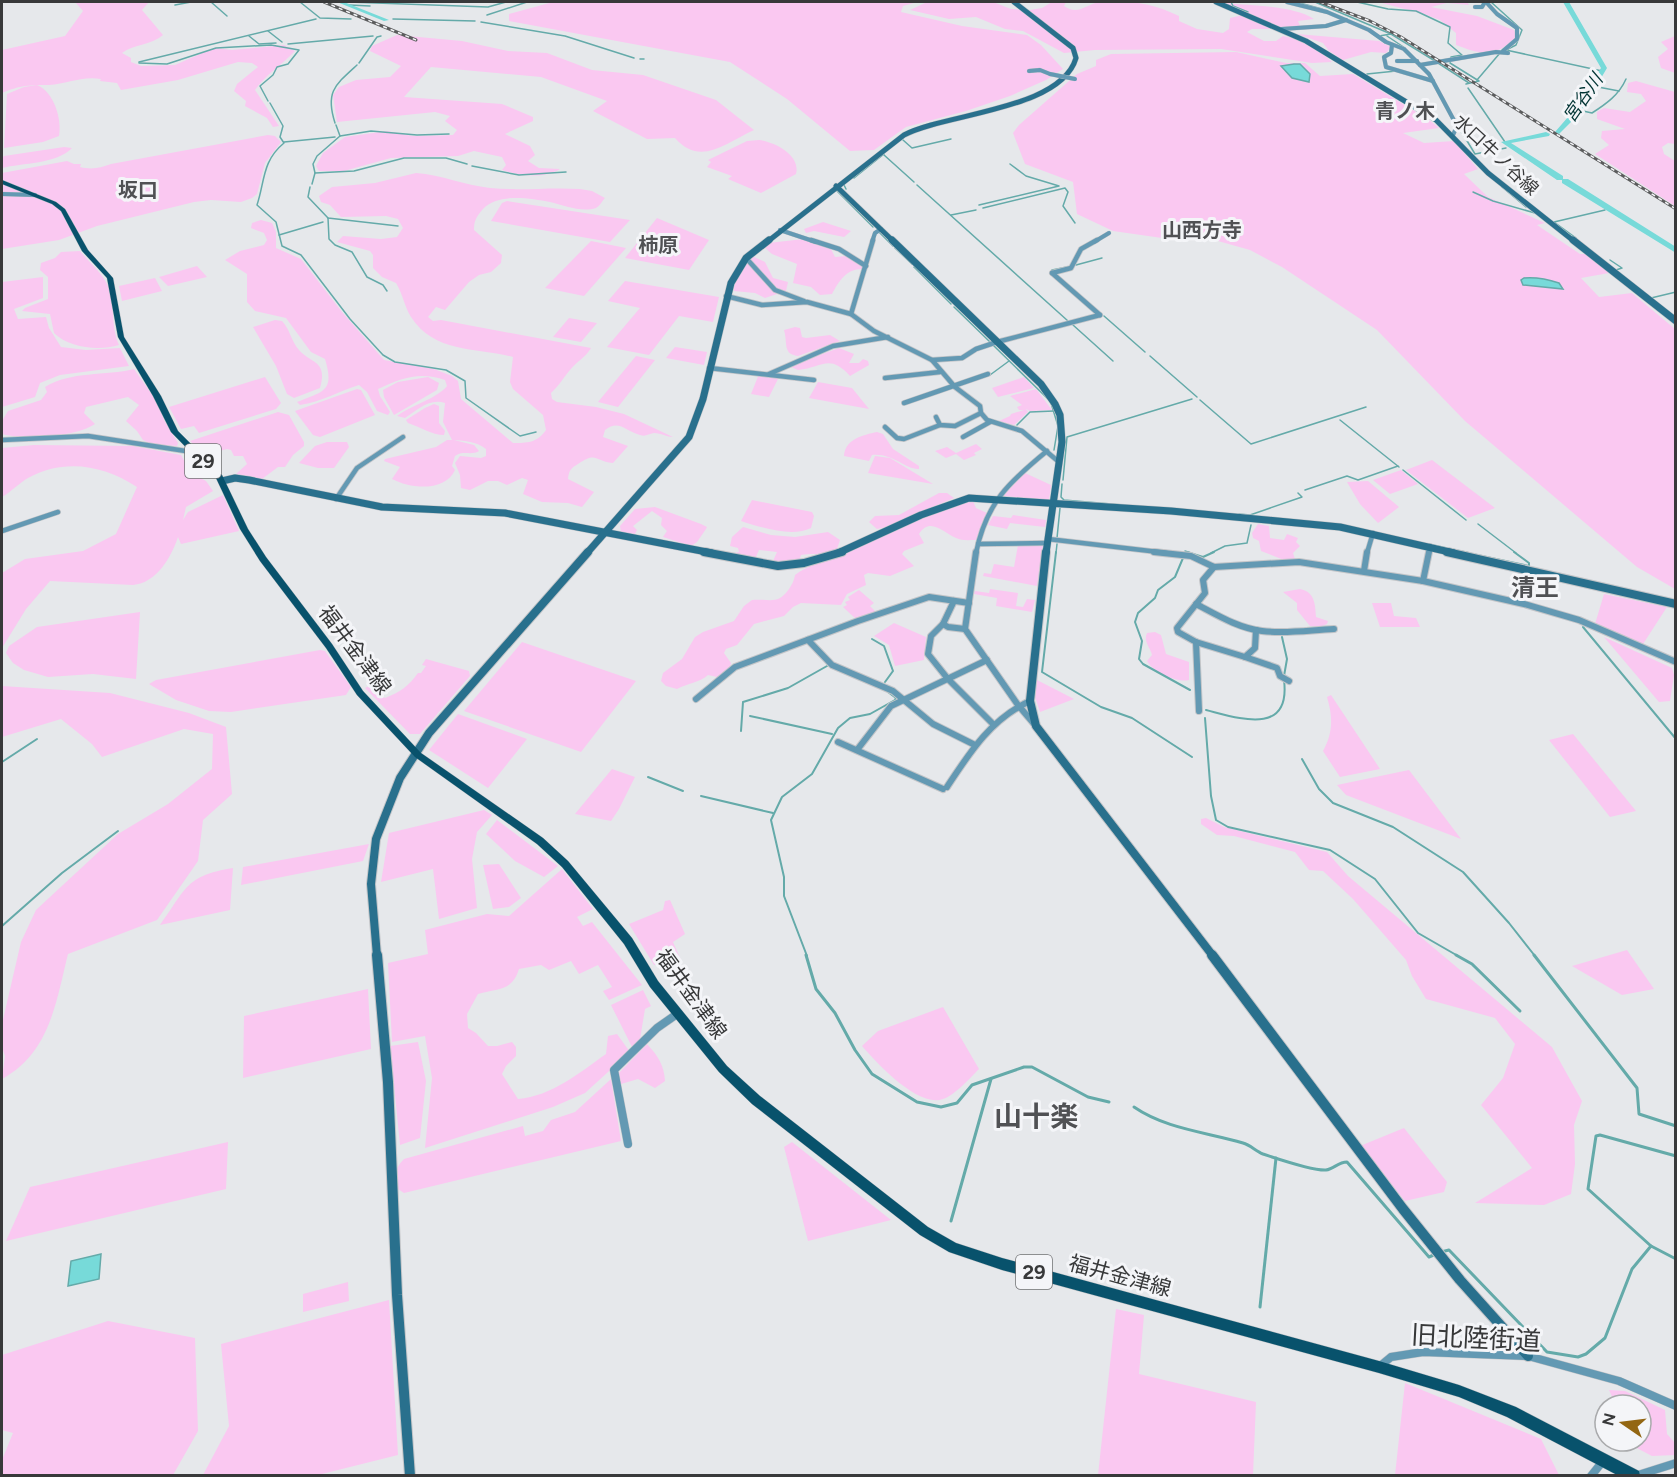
<svg xmlns="http://www.w3.org/2000/svg" width="1677" height="1477" viewBox="0 0 1677 1477" font-family="Figtree,'Noto Sans JP',sans-serif">
  <style>
    .green { fill: #fac8f1 }
    .water { fill: #77dad9; stroke: #64aaa9; stroke-width: 1.5 }
    .lines { fill: none; stroke-linecap: round; stroke-linejoin: round }
    .stream-far2 { stroke: #64aaa9; stroke-width: 1.5 }
    .stream-far1 { stroke: #64aaa9; stroke-width: 2 }
    .stream { stroke: #64aaa9; stroke-width: 3 }
    .river { fill: #77dad9; fill-rule: evenodd }
    .street-far3-casing { stroke: #c3c5c8; stroke-width: 4.5 }
    .street-far2-casing { stroke: #c3c5c8; stroke-width: 6 }
    .street-far1-casing { stroke: #c3c5c8; stroke-width: 8 }
    .street-casing { stroke: #c3c5c8; stroke-width: 9 }
    .secondary-far3-casing { stroke: #c3c5c8; stroke-width: 6 }
    .secondary-far2-casing { stroke: #c3c5c8; stroke-width: 8 }
    .secondary-far1-casing { stroke: #c3c5c8; stroke-width: 10 }
    .secondary-casing { stroke: #c3c5c8; stroke-width: 12 }
    .primary-casing { stroke: #c3c5c8; stroke-width: 1 }
    .street-far3 { stroke: #6399b3; stroke-width: 4 }
    .street-far2 { stroke: #6399b3; stroke-width: 4.5 }
    .street-far1 { stroke: #6399b3; stroke-width: 6 }
    .street { stroke: #6399b3; stroke-width: 8 }
    .secondary-far3 { stroke: #29708d; stroke-width: 5 }
    .secondary-far2 { stroke: #29708d; stroke-width: 7 }
    .secondary-far1 { stroke: #29708d; stroke-width: 8 }
    .secondary { stroke: #29708d; stroke-width: 10 }
    .primary { fill: #08526c; fill-rule: evenodd }
    .rail-casing { stroke: #5b5c5d; stroke-width: 3 }
    .rail { stroke: #f4f5f8; stroke-width: 1.5; stroke-dasharray: 4; stroke-linecap: butt }
    .street-bridge-casing { stroke: #c3c5c8; stroke-width: 4.5; stroke-linecap: butt }
    .street-bridge { stroke: #6399b3; stroke-width: 4 }
    .labels { text-anchor: middle; stroke-width: 6; stroke-linejoin: round; paint-order: stroke }
    .far-water-label { font-size: 18px; font-style: italic; fill: #013333; stroke: #f4f5f8 }
    .far-street-label { font-size: 18px; fill: #38393a; stroke: #f4f5f8 }
    .far-quarter-label { font-size: 20px; font-weight: bold; fill: #505154; stroke: #f4f5f8 }
    .shield { fill: #f4f5f8; stroke: #707173; stroke-width: 1.5 }
    .shield-label { font-size: 20px; font-weight: bold; fill: #38393a }
    .street-label { font-size: 21px; fill: #38393a; stroke: #f4f5f8 }
    .quarter-label { font-size: 24px; font-weight: bold; fill: #505154; stroke: #f4f5f8 }
    .near-street-label { font-size: 26px; fill: #38393a; stroke: #f4f5f8 }
    .near-quarter-label { font-size: 28px; font-weight: bold; fill: #505154; stroke: #f4f5f8 }
  </style>
  <rect width="100%" height="100%" fill="#e6e8eb"/>
  <!-- green -->
  <g class="green">
    <path d="M80,2h69l-7,8 21,25c-11,10 -29,9 -41,18l9,5v4l10,4 34,-1 39,-17 18,2 52,-5 11,6c-13,14 -29,23 -40,39l24,36 -6,1 -6,-9 -22,-12 1,-5 -12,-10 3,-7 21,-17 -6,-4 -14,-1 -60,18 -57,10 -4,-7 -17,-2 1,-2c-20,-3 -34,5 -52,6 -20,0 -28,0 -47,8v-43l63,-14 18,-25 -7,-8z"/>
    <path d="M553,2h364l-14,4 -2,6 61,14 65,9 14,10 22,24 -17,11 -36,16 -44,15 -60,16 -32,23 -24,1 -63,-52 -57,-37 -221,-41v-7z"/>
    <path d="M927,2h66l18,7 19,1 12,-2 10,-6h14l-2,4c14,10 22,-2 36,-4 29,-2 53,1 79,14v5l18,8 26,4 6,-4 1,-11 13,-3 32,14h-23l-5,3 17,9h12l7,-5c17,3 37,14 49,26l-20,1 -91,-14 -126,1 -31,3 -41,-22 -18,-2 -29,-12 -27,2 -39,-9z"/>
    <path d="M1378,2h89l2,3 -22,-2 -16,4 46,9 37,14 3,6c-21,22 -35,19 -61,9v-12l-16,-13 -16,-6z"/>
    <path d="M1225,3c26,3 68,2 89,16l-16,2 2,5 -17,3z"/>
    <path d="M1297,34l82,7 12,6 -5,6 -15,-1 -28,8 -14,-9 -6,-8z"/>
    <path d="M397,35l65,6 46,10 39,2 45,17 51,5 73,25 38,30c-28,13 -54,37 -79,8l-28,1 -54,-28 14,-10 -66,-24 -110,-10 -27,30 98,7 31,13v4l-28,13 25,12 5,9 -7,6 11,7 21,1c-16,10 -40,7 -58,1l4,-5 -4,-8 -28,-6 -16,5 -67,2 -47,13h-25l-3,-5 7,-13 22,-16 42,-6 26,5 40,-1 4,-5 -12,-9 5,-5 -15,-4 -98,10 -4,-27 6,-8 17,-7 34,-3 11,-11 -31,-15 2,-5z"/>
    <path d="M1675,36h1l-1,37 -14,-5 -3,-11 10,-8 -7,-7z"/>
    <path d="M1236,52l50,11h19l15,13 33,-2 75,45 11,9 -36,5 21,10 30,-2 24,28 -14,5 24,23 57,26 -8,2 43,29h6l23,19 -28,5 18,19 33,-4 43,36v260l-38,-22 -172,-146 -88,-91 -95,-63 -32,-17 -64,-18 -17,7 -56,-8 -36,-17 -4,-32 -48,-18 -12,-31 6,-8 58,-51 19,-8v-6l15,-6z"/>
    <path d="M1636,81l39,11v52l-7,-1 -6,4 2,7 11,7v45l-80,-52 14,-9 -8,-7 1,-7 23,-2 -28,-10v-7l7,-4 26,4 16,-11 -5,-7 -14,-2 1,-9z"/>
    <path d="M37,85c17,7 25,34 22,51l-16,6 -39,6 3,-54 17,-7z"/>
    <path d="M268,135l7,1 6,6 -16,21 -8,31 -5,4 -11,4 -30,-2 -17,2 -97,24 -38,14 -57,9v-76l65,-12 7,3h7l-1,3c12,3 20,1 31,-3z"/>
    <path d="M759,140c16,2 42,15 37,34l-35,19 -33,-14 4,-3 -25,-9 4,-5 -3,-2 39,-19z"/>
    <path d="M64,147l8,1c-15,16 -50,15 -70,20v-10l2,-2z"/>
    <path d="M416,173c26,2 48,12 74,15 30,3 60,-1 90,1l12,2 13,7c-3,3 -5,8 -9,10 -15,5 -32,-3 -46,-6 -21,-4 -52,-9 -67,7 -7,8 -9,12 -9,21l28,25 -1,8 -10,9 -12,3 -10,7 -24,28 -9,-3 -8,10 5,4 8,-1 150,28c-6,10 -14,13 -21,22 -7,8 -11,16 -19,23l1,6 5,3 39,5 28,7 49,23c-6,0 -12,-4 -19,-4 -6,1 -8,4 -14,2 -15,-4 -21,-16 -35,-5l-2,7 25,9 -15,17c-19,-2 -16,-12 -35,1 -7,4 -9,6 -10,15l26,13 -12,15 -14,-4 -26,-1 -19,-8 5,-14 -6,-2 -15,7 -9,-4h-10l-18,9 -9,-2 -1,-13 -5,-12 5,-7 21,2 5,-2v-7c-11,-8 -20,-8 -32,-9l20,5 5,6c-8,5 -16,-1 -24,5l-3,10 3,4c-10,22 -44,19 -63,9l8,-12 -16,-6 1,-2 51,-12 11,-7h5l-9,-18 2,-19c-16,-5 -27,7 -40,15l-8,-2c13,-10 41,-18 50,-30l-2,-6c-24,-9 -45,-2 -67,9l2,7 10,16 -2,3 -11,-4 -10,-19 -8,-7c-20,6 -38,17 -59,20l-3,-3c26,-11 38,-10 28,-43l-14,-7 -25,-34 -31,-7 -8,-9v-28l-22,-14 15,-9 24,-6 3,-5 -3,-7 -13,-5 1,-5 9,-3 11,3 4,9v16l25,11 41,53 42,48 50,9 18,7 6,5 3,18 52,44c14,0 24,0 33,-13l-3,-15 -30,-26 -3,-7 3,-25c-36,-10 -78,-3 -102,-40 -7,-11 -8,-23 -15,-34l-14,-6 -9,-9v-13l-3,-4 -33,-9 6,-6 38,3 16,-2 6,-9 -5,-9 -12,-3 -45,1 -11,-12 -9,-3 -2,-6 13,-9 43,-4z"/>
    <path d="M507,201l123,19 -20,22 -119,-21 11,-18z"/>
    <path d="M657,218l52,22 -20,30 -64,-12z"/>
    <path d="M823,222l28,9 -7,6 -30,-6 -8,2 -2,-4z"/>
    <path d="M804,239l27,10 4,8 12,-1 15,10v3c-16,0 -23,12 -30,25l-12,1 -9,-8 -18,-4 4,-19 -25,-10 -8,-7 4,-4z"/>
    <path d="M591,241l35,7 -42,48 -39,-8z"/>
    <path d="M80,251c8,10 22,22 27,33 9,19 3,41 12,61 -20,6 -50,3 -65,-12l-4,-19 -28,-3 3,-3 23,-9v-22l-8,-7 1,-7 14,-5 6,-6z"/>
    <path d="M752,256l13,6 8,16 15,4 -2,9 -21,7 -10,-5 -21,-2c-1,-13 11,-25 18,-35z"/>
    <path d="M197,266l10,11 -39,9 -9,-9z"/>
    <path d="M43,277v21l-29,11 4,10 28,-2 3,11 12,19 25,3 34,-2 9,18 -69,9 -20,8 -5,14 -33,10v-125z"/>
    <path d="M155,278l7,13 -40,10 -3,-15z"/>
    <path d="M625,281l94,16 -6,25 -34,-6 -30,39 -42,-8 33,-39 -32,-7z"/>
    <path d="M569,318l28,5 -16,19 -28,-5z"/>
    <path d="M275,320l7,1c8,8 9,20 17,29 12,14 29,10 21,38l-26,10 -7,-4 -11,-28 -23,-39z"/>
    <path d="M795,327l5,1 2,9 4,1 24,-3 10,6 -42,15c-16,-2 -10,-13 -14,-26z"/>
    <path d="M675,347l32,5 -3,13 -38,-7z"/>
    <path d="M839,348l15,6 -5,9h10l4,-4 5,2 1,4 -19,11c-21,-23 -28,-8 -52,-6l-7,-3 1,-2z"/>
    <path d="M636,356l19,4 -37,47 -20,-5z"/>
    <path d="M134,369l22,31 8,20 14,23 -1,3 -26,-2 -8,-4 -6,-9 -11,-10 13,-16 -11,-8 -42,10 -2,6 11,11c-19,13 -72,16 -93,10v-13l6,-10 33,-11 6,-8 -2,-5c25,-16 61,-11 89,-18z"/>
    <path d="M759,374l20,3 -10,20 -18,-3z"/>
    <path d="M265,377l16,26 -5,6 -77,24 -5,-7 -13,3 -12,-22z"/>
    <path d="M428,377l11,6 -2,7 -43,25 -10,-18 -1,-7 15,-8z"/>
    <path d="M1024,377l10,11 -36,9 -6,-9z"/>
    <path d="M818,382l34,6 17,21 -60,-11z"/>
    <path d="M357,389l4,1 14,25 -55,22 -7,-2 -18,-24z"/>
    <path d="M1036,389l16,21 -22,1 -4,-2 2,3 -14,13 -15,-4 11,-5 1,-2 13,-4h-5l-2,-3 5,-2 -12,-9z"/>
    <path d="M434,404l5,2v17l6,8 -1,4c-12,0 -24,-8 -36,-12l-2,-3 19,-12z"/>
    <path d="M278,412l11,3 15,27v4l-11,9 -8,12h-7l-16,12 -26,-5 11,-10 -4,-8h-9l-3,-6 -4,-1 -22,6 -15,-14z"/>
    <path d="M877,432l6,2 10,15 26,17v3c-13,1 -26,-16 -47,-14l-3,6 -25,-5c1,-17 19,-21 33,-24z"/>
    <path d="M327,442h20l2,5 -15,21h-16l-19,-5 16,-17z"/>
    <path d="M976,444l6,5 -8,4 2,2 -12,5 -8,-6 -10,4 -11,-7 12,-4 9,6z"/>
    <path d="M34,445l99,1 48,9 10,18 15,8 7,10 -27,16 -3,13 5,-8 35,-17 16,36 -58,13 -3,-7c-7,21 -22,46 -45,48l-83,-4 -24,28 -24,39v-75l23,-14 58,-8 33,-17 21,-47c-33,-22 -73,-29 -109,-9 -9,5 -17,14 -26,19v-49z"/>
    <path d="M875,456l15,2 43,26 -65,-11z"/>
    <path d="M1432,460l63,48 -27,10 -62,-48z"/>
    <path d="M1401,470l17,14 -28,10 -17,-14z"/>
    <path d="M1025,473l26,12 -2,15 -46,-4z"/>
    <path d="M1368,481l31,26 -21,16 -18,-19 -13,-22z"/>
    <path d="M939,493h8l7,5 -68,29 -9,2 -8,-7 6,-6 24,-1z"/>
    <path d="M752,500l60,12 2,4 -3,12c-19,10 -51,-1 -70,-7z"/>
    <path d="M967,501h6l3,7 11,5 -11,27c-7,0 -14,1 -20,-2 -12,-5 -26,-22 -37,-4l5,9 -20,8 -2,3 12,12 -24,10 -22,-3 -4,2 2,10 -19,9 -6,11 -40,-2 -8,4 -9,9 -30,8 -17,21 -11,4 -2,4 7,10 -2,6 -12,8 -9,-2c-9,8 -20,8 -31,14l-11,-3 -5,-5 2,-8 19,-14 13,-22 8,-5 31,-11 10,-15 8,-6c17,-2 25,6 37,-11 3,-5 5,-8 6,-14 13,-10 28,-13 43,-19 42,-20 84,-41 129,-55z"/>
    <path d="M655,507l46,17 6,3 -1,2 -9,13 -6,4 -28,-9 4,-6 -6,-6 1,-7 -10,-7 -19,15 4,4 -2,4 -14,-2 -1,-6 15,-17z"/>
    <path d="M1013,515l33,5 -1,7 -35,-4 -3,6 -19,-4 5,-9 18,2z"/>
    <path d="M1258,524l11,2 1,12 14,2 3,-6 11,4 -2,4 4,4 -7,7 2,6 -11,1 -23,-9 -2,-10 -6,-3 -1,-5z"/>
    <path d="M743,527l28,8 24,2 33,-5 12,8 -3,9c-16,8 -22,3 -36,6l-2,6h-26l4,-9 -18,-2 -4,9 -21,-6 5,-1 -1,-4 -8,-2 2,-9z"/>
    <path d="M1018,545h25l-6,41 -54,-10 1,-3 7,1 3,-10 20,3z"/>
    <path d="M990,589l28,4 -2,13 7,1 4,-8 8,1 -3,12 -36,-6 1,-8 -23,-4 1,-3 14,2z"/>
    <path d="M1300,589c15,3 15,15 16,28l12,4 -1,3 -7,3 -10,-1 -13,-16v-7l-14,-11z"/>
    <path d="M859,590l15,13 -4,3 6,6 -20,7 -13,-12 4,-2 -2,-3 5,-2 -2,-3z"/>
    <path d="M1604,594l63,13 -24,37 -48,-20z"/>
    <path d="M1372,603h19l3,13 22,2 4,9h-40z"/>
    <path d="M140,612l-4,67 -43,-5 -45,3 -24,-7 -11,-7 -7,-10 3,-7 28,-19z"/>
    <path d="M894,623l32,14 -2,23 -29,6 -6,-21 -15,-9z"/>
    <path d="M1155,632l6,3 5,19 23,8v18c-12,3 -36,-8 -42,-19l5,-6c-2,-8 -9,-14 -5,-22z"/>
    <path d="M1604,637l68,31 2,7 -4,26 -11,1z"/>
    <path d="M522,642l114,39 -55,71 -117,-41z"/>
    <path d="M320,650l5,1 26,36 -5,8 -115,17 -22,-1 -33,-11 -27,-16 7,-4z"/>
    <path d="M426,659l43,12 1,5 -50,58h-10l-45,-46 4,-2 16,12c15,-6 24,-12 33,-25h3l5,-7 -4,-1z"/>
    <path d="M1037,680l37,19 -34,13 -5,-15z"/>
    <path d="M2,686l108,7 79,20 37,14 6,67 -29,26 -5,41 -41,59 -89,34c-12,48 -18,99 -66,125l3,-23 -3,-9v-23l19,-82 15,-32 82,-76 50,-30 44,-35 1,-35 -29,-5 -82,28 -10,-13 -31,-25 -59,18z"/>
    <path d="M1331,695l49,74 -40,8 -17,-26c10,-18 10,-34 4,-54z"/>
    <path d="M458,714l69,25 -39,49 -59,-38z"/>
    <path d="M1573,734l63,77 -26,6 -61,-77z"/>
    <path d="M612,769l23,8 -16,32 -8,12 -36,-7z"/>
    <path d="M1409,770l52,69 -115,-44 -9,-10z"/>
    <path d="M484,810l8,5 -15,17 -5,27 5,49 -38,11 -6,-50 -52,13 8,-49z"/>
    <path d="M1206,818l18,9 103,25 21,24 204,171 30,54 -8,24 1,39 -4,30 -27,11 -69,-2 57,-35 -51,-63 22,-27 12,-34 -20,-26 -69,-19 -14,-23 -6,-16 -53,-61 -30,-28 -14,-1 -14,-18 -61,-16 -17,-1 -16,-11v-5z"/>
    <path d="M497,820l61,46 -14,11 -29,-16 -29,-27z"/>
    <path d="M369,844l-6,17 -122,24 2,-18z"/>
    <path d="M499,864l22,34 -12,9 -16,2 -10,-44z"/>
    <path d="M233,868l-3,42 -70,15c27,-37 25,-49 73,-57z"/>
    <path d="M562,869l31,40 -16,8 6,9 9,-4 50,63 -33,15 -6,-9 9,-4 -14,-22 -19,9 -8,-13 -22,9 -8,-5 -22,4c-7,23 -22,19 -41,25l-11,20 1,14 8,5 12,13h9l15,-4 4,5v9l-10,10 -4,8 16,25c34,-3 61,-26 88,-45l2,-18 9,-2 13,18 -45,41 -32,14 -128,41 7,-70 -7,-42 -33,6 -4,-79 40,-9 -3,-24 62,-16 22,2z"/>
    <path d="M670,900l15,34 -12,8 8,18 -27,5 -25,-41 34,-14 2,-9z"/>
    <path d="M1627,950l27,39 -32,6 -50,-29z"/>
    <path d="M368,989l3,60 -128,29 1,-62z"/>
    <path d="M643,990l8,16 -6,3 -5,30 -7,10 -22,-44z"/>
    <path d="M943,1007l36,62c-8,8 -25,27 -36,30 -25,9 -66,-36 -81,-53l16,-15z"/>
    <path d="M418,1042l8,39 -6,57 -20,7 -10,-99z"/>
    <path d="M647,1044c11,12 17,21 18,37l-10,7 -17,-9 -17,5 -2,-11z"/>
    <path d="M611,1079l10,62 -217,52 -6,-4c-3,-13 -4,-20 6,-30l119,-33 2,10 18,-5 8,-11 24,-8z"/>
    <path d="M1404,1128l43,54 -3,10 -39,9 -45,-55z"/>
    <path d="M228,1142l-2,47 -220,52 24,-54z"/>
    <path d="M792,1142l99,78 -83,21 -24,-94z"/>
    <path d="M348,1282l1,19 -46,11v-18z"/>
    <path d="M389,1300l9,155 -80,20h-115l26,-49 -8,-82z"/>
    <path d="M1116,1309l28,6 -5,59 117,28 -3,73h-155z"/>
    <path d="M108,1321l87,17 3,93 -25,44h-171v-15l11,-27 -11,-3v-75z"/>
    <path d="M1405,1383l136,56 18,36h-164z"/>
    <path d="M1609,1390l16,1 40,19 2,24 8,9v12l-23,1 -25,-13 -1,-2h15v-36h-25z"/>
  </g>
  <!-- water -->
  <g class="water">
    <path d="M1294,64h6l10,10 -1,8 -17,-4 -11,-12z"/>
    <path d="M1524,278c12,-1 23,1 35,5l4,6 -40,-4 -2,-5z"/>
    <path d="M101,1254l-2,25 -31,7 3,-25z"/>
  </g>
  <g class="lines">
    <!-- stream-far2 -->
    <g class="stream-far2">
      <path d="M211,2l16,14"/>
      <path d="M300,2l20,16 31,1"/>
      <path d="M348,2l140,5 18,-5"/>
      <path d="M1231,2l2,4 15,6"/>
      <path d="M1296,2l26,7"/>
      <path d="M1315,2l76,32"/>
      <path d="M1357,2l31,7 28,2 34,16 -2,16 14,12 -11,2 -1,6 29,18 -13,3"/>
      <path d="M1491,2l31,28 -6,15 -10,5 96,21"/>
      <path d="M175,5l16,-3"/>
      <path d="M349,5l21,1"/>
      <path d="M487,15l40,-13"/>
      <path d="M393,19l82,2"/>
      <path d="M481,22l84,14 69,22"/>
      <path d="M268,31l14,11"/>
      <path d="M249,36l10,8 17,-1"/>
      <path d="M1379,36l12,-2 44,27"/>
      <path d="M1387,36l18,12"/>
      <path d="M288,44l85,-8"/>
      <path d="M640,59h4"/>
      <path d="M139,62l177,-43"/>
      <path d="M139,63l28,1 49,-16 55,-3 28,5 -11,14 -11,3 -4,8 -13,11 8,15"/>
      <path d="M359,63l18,-26 4,-1"/>
      <path d="M1438,63l31,20"/>
      <path d="M1367,74l29,-3"/>
      <path d="M1477,80l23,-27"/>
      <path d="M1598,87l21,4"/>
      <path d="M1468,88l37,54"/>
      <path d="M270,103l13,23 -3,11 4,6c-22,18 -19,38 -27,62l19,17 6,24 19,9 49,64 33,36 12,7 51,8 19,11 1,17 54,38 16,-4"/>
      <path d="M1583,111l9,2c14,-9 27,-18 34,-34"/>
      <path d="M335,123c-10,-31 0,-38 22,-58"/>
      <path d="M336,125l4,11"/>
      <path d="M1458,126l17,28 31,-6"/>
      <path d="M449,134l-32,1 -46,-4 -31,5 -23,20 -4,8 2,9 39,-2 50,-13h42l21,6"/>
      <path d="M903,140l9,8 39,-9"/>
      <path d="M284,142l51,-5"/>
      <path d="M884,155l30,27"/>
      <path d="M472,166l47,9 47,-3"/>
      <path d="M854,178l30,-24"/>
      <path d="M312,184l3,-11"/>
      <path d="M844,185l2,4"/>
      <path d="M917,185l151,136"/>
      <path d="M310,187l-2,10 20,21 70,8"/>
      <path d="M1502,187l24,20"/>
      <path d="M837,191l36,36"/>
      <path d="M1473,192l20,9 42,12"/>
      <path d="M979,205l80,-19 -33,-10 -16,-12"/>
      <path d="M983,208l82,-20 3,4 -5,14 12,17"/>
      <path d="M951,215l25,-5"/>
      <path d="M328,218l1,21 6,6 17,7 15,25 16,8 4,6"/>
      <path d="M879,232l14,14"/>
      <path d="M279,235l44,-13"/>
      <path d="M1576,238l-22,-16 51,-12"/>
      <path d="M895,248l17,16"/>
      <path d="M1610,260l12,8 -6,2"/>
      <path d="M1076,265l26,-7"/>
      <path d="M914,267l37,37"/>
      <path d="M1052,270l15,-3"/>
      <path d="M1651,298l25,-6"/>
      <path d="M954,307l36,35"/>
      <path d="M1104,316l41,36"/>
      <path d="M1073,325l40,36"/>
      <path d="M994,346l54,53"/>
      <path d="M1150,356l47,41"/>
      <path d="M990,375l19,-14"/>
      <path d="M1200,400l51,44 115,-37"/>
      <path d="M1051,403l7,23 -4,24"/>
      <path d="M1340,420l59,47"/>
      <path d="M1017,425l13,-13 24,-1"/>
      <path d="M1403,470l63,50"/>
      <path d="M1063,480l4,-43 125,-38"/>
      <path d="M1062,484l-1,13 3,3 59,5"/>
      <path d="M1305,490l42,-14 11,4 40,-14"/>
      <path d="M1239,514l11,1 52,-18 -4,-4"/>
      <path d="M1478,524l38,29"/>
      <path d="M1057,538l3,-30"/>
      <path d="M1433,545l37,8"/>
      <path d="M1185,551l6,2"/>
      <path d="M1056,553l1,-9"/>
      <path d="M1211,553l14,-7 22,-3 4,-18"/>
    </g>
    <!-- stream-far1 -->
    <g class="stream-far1">
      <path d="M1056,552l-14,120 59,35 31,11 60,39"/>
      <path d="M1187,552l16,5 11,-5"/>
      <path d="M1463,552l66,14v-3l-15,-11"/>
      <path d="M1183,558l-8,19 -17,13 -3,8 -17,15 -3,9 7,19 -3,18 4,5 47,26"/>
      <path d="M1583,627l93,112"/>
      <path d="M1282,637l5,22 -3,17"/>
      <path d="M872,639l12,7 9,25 -8,11"/>
      <path d="M1206,710c32,8 85,27 78,-30"/>
      <path d="M750,716l82,18"/>
      <path d="M1205,718l6,78 5,24 12,7 102,23 45,29 43,54 40,23"/>
      <path d="M741,731l2,-29 45,-14 39,-22"/>
      <path d="M1302,759l17,30 14,14 60,24 70,45 46,51 26,33"/>
      <path d="M2,762l35,-23"/>
      <path d="M648,777l35,14"/>
      <path d="M701,796l72,17"/>
      <path d="M2,926l60,-53 56,-42"/>
      <path d="M807,956l-23,-60v-19l-13,-57 11,-23 30,-23 26,-46 12,-10 20,-4 25,-14 1,-2 -8,-6"/>
    </g>
    <!-- stream -->
    <g class="stream">
      <path d="M806,955l10,34 19,24 20,37 17,24 45,28 24,5 16,-4 15,-18 52,-18h8l56,30 21,5"/>
      <path d="M1456,955l16,9 48,47"/>
      <path d="M1534,955l103,133 2,26 37,12"/>
      <path d="M1134,1107c32,22 72,25 109,36 7,2 13,8 20,11 12,4 52,17 63,16 8,-1 12,-8 21,-8l82,95 7,-3"/>
      <path d="M951,1221l40,-142"/>
      <path d="M1651,1246l-63,-57 8,-53 4,-1 76,21"/>
      <path d="M1441,1252l8,-2 98,102 31,5 8,-3 19,-16 27,-69 19,-23 25,13"/>
      <path d="M1260,1307l16,-149"/>
    </g>
    <!-- river -->
    <g class="river">
      <path d="M337,2h7l45,18 -5,1z"/>
      <path d="M1563,2h6l38,66 -26,44 -22,22 -4,-2 20,-23 26,-41z"/>
      <path d="M1546,132l4,2 -1,2 -38,7 52,33v3h5l108,68v6l-114,-70v-3h-5l-56,-38z"/>
    </g>
    <defs>
      <g id="street-far3">
        <path d="M1287,2l40,10 42,18 17,12 18,7 25,25 28,52 -4,9"/>
        <path d="M1486,2l11,12 20,14v11l-14,12"/>
        <path d="M1475,7h7l3,-5"/>
        <path d="M1282,29l44,-3 20,-6"/>
        <path d="M1392,45l-1,8 -7,4 2,10 47,14"/>
        <path d="M1397,61h20"/>
        <path d="M1420,65l76,-13 12,1"/>
        <path d="M1029,71l11,-1 10,4"/>
        <path d="M2,194l33,1"/>
        <path d="M780,230l36,12"/>
        <path d="M872,242l3,-9 6,-4"/>
        <path d="M1094,242l15,-9"/>
      </g>
      <g id="street-far2">
        <path d="M811,240l28,9 27,17"/>
        <path d="M746,258l29,32 29,11"/>
        <path d="M1052,273l19,-5 10,-19 16,-9"/>
        <path d="M1052,273l48,42"/>
        <path d="M726,296l36,9 45,-3 44,12 23,17 58,29 23,27 25,19 1,7 6,7 35,11 37,31"/>
        <path d="M851,314l22,-74"/>
        <path d="M932,360l30,-2 14,-9 21,-7 103,-27"/>
        <path d="M709,368l105,12"/>
        <path d="M769,374l64,-28 55,-9"/>
        <path d="M885,378l55,-6"/>
        <path d="M904,403l84,-29"/>
        <path d="M936,417l4,8 15,1 26,-13"/>
        <path d="M885,427l12,11 7,1 36,-14"/>
        <path d="M963,437l27,-15"/>
        <path d="M2,440l86,-4 104,16"/>
        <path d="M336,499l21,-31 46,-31"/>
        <path d="M2,531l56,-19"/>
        <path d="M1048,539l119,14"/>
        <path d="M978,544l69,-1"/>
        <path d="M976,553c10,-50 33,-71 71,-102"/>
        <path d="M1367,553l6,-20"/>
        <path d="M1429,553l1,-7"/>
      </g>
      <g id="street-far1">
        <path d="M976,552l-11,77 53,76 17,20"/>
        <path d="M1154,552l37,4 23,11 85,-5 124,19 101,23 55,16 97,42"/>
        <path d="M1364,571l3,-19"/>
        <path d="M1423,581l6,-29"/>
        <path d="M954,601l-11,23 -12,12 -3,18 20,25 45,45"/>
        <path d="M1196,604c21,11 42,24 66,27 24,3 48,-1 72,-2"/>
        <path d="M943,624l5,3 17,2"/>
        <path d="M808,640l24,25 61,26 40,33 42,21"/>
        <path d="M1196,642l49,15 10,-9 1,-18"/>
        <path d="M1245,657l32,11 3,8 9,5"/>
        <path d="M696,699l39,-32 123,-46 71,-24 40,6"/>
        <path d="M1199,711l-3,-69 -18,-10 -1,-4 28,-35 -2,-13 11,-13"/>
        <path d="M838,742l105,47"/>
        <path d="M857,750l34,-44 96,-46"/>
        <path d="M947,787c23,-35 44,-68 83,-86"/>
      </g>
      <g id="street">
        <path d="M628,1144l-14,-74 43,-42 20,-14"/>
        <path d="M1379,1367l12,-10 32,-5 105,4 91,25 57,25"/>
        <path d="M1591,1476l12,-15"/>
        <path d="M1635,1476l41,-13"/>
      </g>
      <g id="secondary-far3">
        <path d="M1216,2l90,39 130,79 52,53 87,69"/>
        <path d="M836,186l58,56"/>
        <path d="M767,242l137,-107c42,-22 157,-25 172,-77l-3,-10 -59,-46"/>
      </g>
      <g id="secondary-far2">
        <path d="M892,240l149,144 14,20 5,11 2,27 -16,111"/>
        <path d="M1573,240l103,81"/>
        <path d="M222,481l13,-3 14,2 133,27 123,6 207,40"/>
        <path d="M587,553l102,-116 14,-38 28,-116 15,-25 23,-18"/>
        <path d="M838,553l83,-38 48,-17 202,13 169,16 114,26"/>
      </g>
      <g id="secondary-far1">
        <path d="M704,552l74,14 26,-3 38,-11"/>
        <path d="M1046,552l-16,149 6,25 177,230"/>
        <path d="M1447,552l229,52"/>
        <path d="M377,956l-6,-72 5,-45 24,-61 29,-45 159,-181"/>
      </g>
      <g id="secondary">
        <path d="M377,955l11,127 9,213 13,181"/>
        <path d="M1212,955l191,254 57,71 68,76"/>
      </g>
      <path id="primary" d="M2,180l54,22 9,7 23,41 25,28 11,59 37,59 17,35 44,44 26,54 18,28 66,87 31,47 58,62 122,85 25,23 64,77 26,43 69,85 33,30 168,131 28,16 46,15 377,103 80,24 57,22 123,64 1,5h-21l-112,-59 -48,-20 -80,-24 -377,-103 -53,-18 -29,-17 -168,-131 -33,-32 -69,-85 -26,-43 -62,-77 -25,-23 -122,-87 -58,-62 -31,-47 -66,-87 -20,-32 -24,-51 -45,-46 -18,-36 -35,-59 -11,-59 -25,-27 -21,-40 -9,-7 -50,-20z"/>
    </defs>
    <!-- street-far3 casing -->
    <use href="#street-far3" class="street-far3-casing"/>
    <!-- street-far2 casing -->
    <use href="#street-far2" class="street-far2-casing"/>
    <!-- street-far1 casing -->
    <use href="#street-far1" class="street-far1-casing"/>
    <!-- street casing -->
    <use href="#street" class="street-casing"/>
    <!-- secondary-far3 casing -->
    <use href="#secondary-far3" class="secondary-far3-casing"/>
    <!-- secondary-far2 casing -->
    <use href="#secondary-far2" class="secondary-far2-casing"/>
    <!-- secondary-far1 casing -->
    <use href="#secondary-far1" class="secondary-far1-casing"/>
    <!-- secondary casing -->
    <use href="#secondary" class="secondary-casing"/>
    <!-- primary casing -->
    <use href="#primary" class="primary-casing"/>
    <!-- street-far3 -->
    <use href="#street-far3" class="street-far3"/>
    <!-- street-far2 -->
    <use href="#street-far2" class="street-far2"/>
    <!-- street-far1 -->
    <use href="#street-far1" class="street-far1"/>
    <!-- street -->
    <use href="#street" class="street"/>
    <!-- secondary-far3 -->
    <use href="#secondary-far3" class="secondary-far3"/>
    <!-- secondary-far2 -->
    <use href="#secondary-far2" class="secondary-far2"/>
    <!-- secondary-far1 -->
    <use href="#secondary-far1" class="secondary-far1"/>
    <!-- secondary -->
    <use href="#secondary" class="secondary"/>
    <!-- primary -->
    <use href="#primary" class="primary"/>
    <defs>
      <g id="rail">
        <path d="M324,2l92,38"/>
        <path d="M1320,2l50,19 31,16 275,172"/>
      </g>
    </defs>
    <!-- rail casing -->
    <use href="#rail" class="rail-casing"/>
    <!-- rail -->
    <use href="#rail" class="rail"/>
    <defs>
      <path id="street-bridge" d="M1050,74l25,5"/>
    </defs>
    <!-- street-bridge casing -->
    <use href="#street-bridge" class="street-bridge-casing"/>
    <!-- street-bridge -->
    <use href="#street-bridge" class="street-bridge"/>
  </g>
  <g class="labels">
    <!-- far-water labels -->
    <g class="far-water-label">
      <text transform="translate(1583 98) rotate(-55)" y="6">宮谷川</text>
    </g>
    <!-- far-street labels -->
    <g class="far-street-label">
      <text transform="translate(1496 155) rotate(43)" y="6">水口牛ノ谷線</text>
    </g>
    <!-- far-quarter labels -->
    <g class="far-quarter-label">
      <text x="1405" y="118">青ノ木</text>
      <text x="138" y="197">坂口</text>
      <text x="1202" y="237">山西方寺</text>
      <text x="658" y="252">柿原</text>
    </g>
    <!-- shield labels -->
    <g class="shield">
      <rect x="185" y="444" width="36" height="34" rx="4.5"/>
      <rect x="1016" y="1255" width="36" height="34" rx="4.5"/>
    </g>
    <g class="shield-label">
      <text x="203" y="468">29</text>
      <text x="1034" y="1279">29</text>
    </g>
    <!-- street labels -->
    <g class="street-label">
      <text transform="translate(355 650) rotate(53)" y="7">福井金津線</text>
      <text transform="translate(691 994) rotate(54)" y="7">福井金津線</text>
      <text transform="translate(1120 1276) rotate(15)" y="7">福井金津線</text>
    </g>
    <!-- quarter labels -->
    <g class="quarter-label">
      <text x="1535" y="596">清王</text>
    </g>
    <!-- near-street labels -->
    <g class="near-street-label">
      <text transform="translate(1476 1338) rotate(3)" y="9">旧北陸街道</text>
    </g>
    <!-- near-quarter labels -->
    <g class="near-quarter-label">
      <text x="1036" y="1126">山十楽</text>
    </g>
  </g>
  <!-- border -->
  <rect width="1677" height="1477" fill="none" stroke="#38393a" stroke-width="6"/>
  <!-- north arrow -->
  <g transform="translate(1623 1423) rotate(284)"><circle r="28" fill="#f4f5f8" stroke="#a9aaac" stroke-width="1.5"/>
  <path d="M0-4.5L10 22L0 15L-10 22Z" fill="#936612"/>
  <text y="-9" font-size="16" font-weight="bold" text-anchor="middle" fill="#38393a">N</text>
  </g>
</svg>
